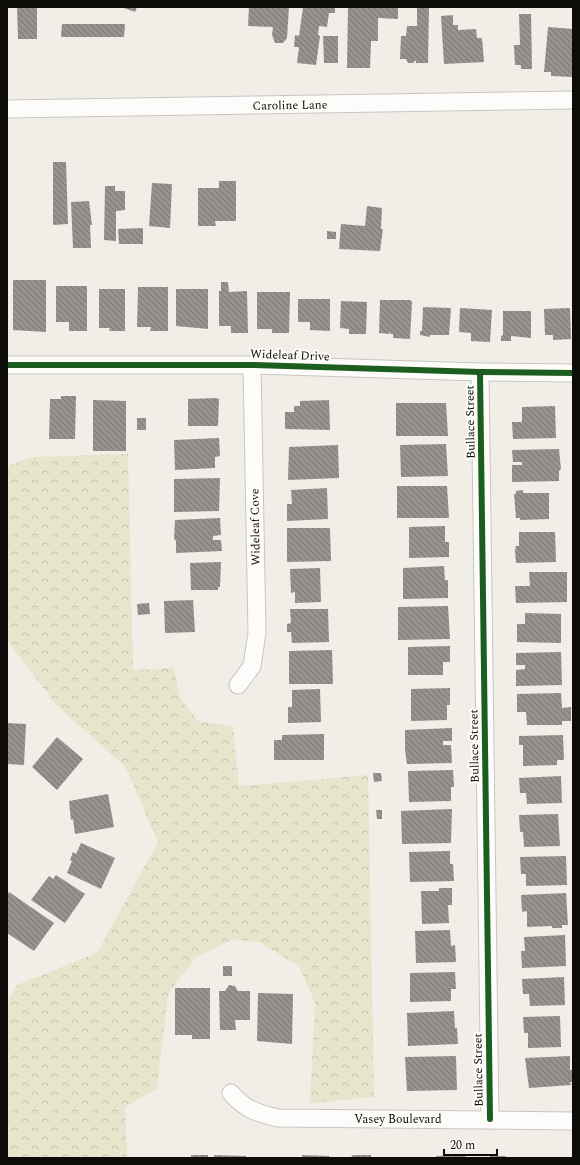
<svg xmlns="http://www.w3.org/2000/svg" width="580" height="1165" viewBox="0 0 580 1165" font-family="Spectral,serif">
  <style>
    .forest { fill: url(#forest-crowns) }
    .building { fill: url(#building-back-hatch) }
    .lines { fill: none; stroke-linecap: round; stroke-linejoin: round }
    .minor-casing { stroke: #c8c6c2; stroke-width: 19 }
    .minor { stroke: #fdfcfb; stroke-width: 17 }
    .cycleway-casing { stroke: #fefcf7; stroke-width: 8 }
    .cycleway { stroke: #1b5e20; stroke-width: 6 }
    .labels { text-anchor: middle; stroke-width: 4; stroke-linejoin: round; paint-order: stroke }
    .street-label { font-size: 12px; fill: #0e0c08; stroke: #fefcf7 }
  </style>
  <defs>
    <pattern id="forest-crowns" width="20" height="18" patternUnits="userSpaceOnUse"><rect width="20" height="18" fill="#e5e6cb"/><path d="M2 6a3 3 0 1 1 6 0M12 15a3 3 0 1 1 6 0" fill="none" stroke="#c3c4ad"/></pattern>
    <pattern id="building-back-hatch" width="6" height="6" patternUnits="userSpaceOnUse"><rect width="6" height="6" fill="#96938e"/><path d="M-1 5l2 2M0 0l6 6M5-1l2 2" fill="none" stroke="#797672"/></pattern>
  </defs>
  <rect width="100%" height="100%" fill="#f0eee7"/>
  <!-- forest -->
  <path class="forest" d="M128,454l5,216 41,-2 6,30 18,23 35,6 6,59 129,-11 6,322 -64,6 5,-100 -16,-37 -40,-24 -26,-3 -37,18 -28,37 -11,95 -32,18 2,51h-120v-155l10,-18 80,-32 61,-111 -33,-76 -68,-60 -50,-66v-174l25,-9z"/>
  <!-- building -->
  <g class="building">
    <path d="M17,7h20v32h-19z"/>
    <path d="M121,7h16l-2,5z"/>
    <path d="M249,7h40l-2,31 -4,5h-8l-3,-8 1,-8 -25,-1z"/>
    <path d="M303,7h32v6h-6l-2,14 -8,-1 -1,9 2,1 -4,29 -19,-2 2,-16h-5l1,-12 4,1z"/>
    <path d="M348,7h50v12l-20,-1v23h-7l-1,27h-23z"/>
    <path d="M417,7h12l-1,56h-12v-3l-3,3h-5l-2,-4h-6l1,-23h5l1,-10h10z"/>
    <path d="M519,14h12l1,55h-11v-4h-6l-1,-20h6z"/>
    <path d="M453,15v10h5v5l18,-1 1,9h5l2,24 -40,2 -3,-48z"/>
    <path d="M62,24h63l-1,13h-63z"/>
    <path d="M548,27l25,2 -1,48 -21,-1v-4h-7z"/>
    <path d="M323,36h15v27h-14z"/>
    <path d="M53,162h13l2,62 -15,1z"/>
    <path d="M219,181h17v40h-21l1,5h-18v-38h21z"/>
    <path d="M152,183l20,1 -2,44 -21,-2z"/>
    <path d="M105,186h10v5h10v19l-9,1v30l-12,-1z"/>
    <path d="M89,201l3,24h-2l1,23h-18l-2,-46z"/>
    <path d="M367,206l15,2 -1,21h2l-3,22 -41,-2 2,-25 24,2z"/>
    <path d="M143,228v16h-24l-1,-15z"/>
    <path d="M327,231l9,1v7h-9z"/>
    <path d="M13,280h33v52l-33,-2z"/>
    <path d="M221,282h7l1,10 18,-1 1,42h-17v-7h-12v-35h2z"/>
    <path d="M56,286h31v45h-18v-9h-13z"/>
    <path d="M138,287h30v44h-18l1,-4h-14z"/>
    <path d="M99,289h26v42h-16l1,-3h-11z"/>
    <path d="M176,289h32v40l-32,-3z"/>
    <path d="M257,292h33l-1,41h-17v-4h-15z"/>
    <path d="M298,299h32v32l-20,-1v-8h-12z"/>
    <path d="M380,300h30l2,2 -2,37 -17,-1v-4h-3v-3l-1,3 -10,-1z"/>
    <path d="M341,301l26,1 -1,32h-17v-5l-9,-1z"/>
    <path d="M423,307l28,1 -2,27h-19v2l-10,-2v-4h2z"/>
    <path d="M460,308l32,2 -2,32 -19,-1v-8l-12,-1z"/>
    <path d="M570,308l1,31 -18,1v-5h-8l-1,-26z"/>
    <path d="M503,311h28v27l-20,-2v5h-10v-5l2,-1z"/>
    <path d="M61,396h15l-1,43h-26l1,-40h11z"/>
    <path d="M216,398l3,1 -1,27h-30v-27z"/>
    <path d="M93,400l33,1v50h-33z"/>
    <path d="M329,400l1,30 -45,-1v-17h9v-6h6v-5z"/>
    <path d="M396,403h50l2,33h-52z"/>
    <path d="M555,406l1,32 -43,1 -1,-17h10v-15z"/>
    <rect x="137" y="418" width="9" height="12"/>
    <path d="M219,438l1,18 -5,1v11l-40,2 -1,-30z"/>
    <path d="M446,444l2,32 -47,1 -1,-32z"/>
    <path d="M338,445l1,33 -51,2 1,-33z"/>
    <path d="M559,449l2,20 -2,2v10l-47,1v-17h10v-3h-9l-1,-12z"/>
    <path d="M220,478l-1,33 -45,1v-33z"/>
    <path d="M397,486h50l2,32h-52z"/>
    <path d="M327,488l1,31 -41,2v-17h5l-1,-14z"/>
    <path d="M523,490v3h26v26l-29,1v-2h-4l-2,-24h2v-3z"/>
    <path d="M220,518l1,17 -8,1v4h8l1,11 -46,2v-12l-2,-2 1,-19z"/>
    <path d="M445,526v16h4v15l-40,1v-31z"/>
    <path d="M287,528h43l1,33 -44,1z"/>
    <path d="M519,532h36l1,30 -40,1 -1,-13 1,-4h3z"/>
    <path d="M221,562l-1,25h-2v3h-27l-1,-27z"/>
    <path d="M444,566l1,14h3v18l-45,1v-31z"/>
    <path d="M320,568l1,34 -26,1v-11l-4,1 -1,-24z"/>
    <path d="M529,572h38v30l-51,1 -1,-17h15z"/>
    <path d="M193,600l2,32 -30,1 -1,-32z"/>
    <path d="M149,603l1,11 -12,1 -1,-11z"/>
    <path d="M448,606l2,33 -52,1v-33z"/>
    <path d="M290,609h38l1,33 -37,1 -1,-11h-4v-8l4,-1z"/>
    <path d="M525,613l36,1v29l-44,-1v-18h8z"/>
    <path d="M450,646v16h-7v13h-35v-28z"/>
    <path d="M332,650l1,34h-44v-33z"/>
    <path d="M561,652l1,33 -46,1v-16l9,-1v-4h-9v-12z"/>
    <path d="M450,688v17h-3v15l-36,1v-32z"/>
    <path d="M320,689l1,33 -33,1v-16h4v-17z"/>
    <path d="M561,693l1,15 9,-1v14h-9v4h-35l-1,-13h-9v-18z"/>
    <path d="M7,723l19,1 -2,41 -17,-1z"/>
    <path d="M452,728v13h-9v4h8l1,18 -45,1 -2,-14v-20z"/>
    <path d="M324,734v26h-50v-20h8v-5z"/>
    <path d="M563,735l1,25h-7v5l-34,1v-21h-4v-9z"/>
    <path d="M57,737l26,22 -26,31 -25,-23z"/>
    <path d="M453,770l1,17h-3v14l-42,1 -1,-31z"/>
    <path d="M373,773h8l1,8 -8,1z"/>
    <path d="M561,776l1,27 -35,1 -1,-11h-6l-1,-15z"/>
    <path d="M108,794l6,33 -39,7 -2,-15 -2,1 -2,-19z"/>
    <path d="M452,809l-1,34 -49,1 -1,-33z"/>
    <path d="M376,810h6v9h-5z"/>
    <path d="M558,814l2,32 -36,1 -1,-15h-3l-1,-17z"/>
    <path d="M81,843l34,15 -14,31 -34,-16 5,-12 -2,-1 3,-8 3,2z"/>
    <path d="M450,851v13h3l1,17 -44,1 -1,-30z"/>
    <path d="M566,856l1,29 -41,1v-12h-5l-1,-17z"/>
    <path d="M56,875l29,19 -20,29 -34,-23 18,-24 4,3z"/>
    <path d="M439,888h13v17h-4l1,18 -27,1 -1,-33h18z"/>
    <path d="M9,892l45,31 -20,28 -27,-18v-38z"/>
    <path d="M566,893l2,32h-6v3h-10v-2l-25,1v-16l-5,1 -1,-17z"/>
    <path d="M450,930l1,16 4,-1 1,17 -40,1 -1,-32z"/>
    <path d="M565,935l1,31 -44,2 -1,-17h4l-1,-14z"/>
    <rect x="223" y="966" width="9" height="10"/>
    <path d="M455,972l1,17h-5v12l-41,1v-29z"/>
    <path d="M564,977l1,28 -35,1 -1,-12h-6l-1,-15z"/>
    <path d="M229,985l6,1 3,5h12v29h-15l1,10h-16l-1,-39h6z"/>
    <path d="M175,988h35v51h-18v-4h-17z"/>
    <path d="M258,993l35,1 -1,50 -35,-3z"/>
    <path d="M454,1011l1,17h2l1,16 -50,2 -1,-33z"/>
    <path d="M560,1016l1,31 -33,1v-15h-4l-1,-16z"/>
    <path d="M456,1056l1,34 -50,1 -2,-34z"/>
    <path d="M570,1056v14h3v12h-3l1,3 -42,3 -4,-30z"/>
    <rect x="191" y="1155" width="17" height="3"/>
    <path d="M214,1155l32,1v2h-32z"/>
    <path d="M302,1155l27,1v2h-27z"/>
    <path d="M353,1155h18v3h-21z"/>
    <path d="M466,1155v3h-30v-2z"/>
    <rect x="490" y="1156" width="16" height="2"/>
  </g>
  <g class="lines">
    <defs>
      <g id="minor">
        <path d="M7,109l566,-9"/>
        <path d="M7,365h245l228,7 93,1"/>
        <path d="M480,372l10,747"/>
        <path d="M238,685l14,-19 5,-33 -5,-268"/>
        <path d="M231,1093c13,16 28,21 47,25l295,3"/>
      </g>
    </defs>
    <!-- minor casing -->
    <use href="#minor" class="minor-casing"/>
    <!-- minor -->
    <use href="#minor" class="minor"/>
    <defs>
      <g id="cycleway">
        <path d="M7,365h245l228,7 93,1"/>
        <path d="M480,372l10,747"/>
      </g>
    </defs>
    <!-- cycleway casing -->
    <use href="#cycleway" class="cycleway-casing"/>
    <!-- cycleway -->
    <use href="#cycleway" class="cycleway"/>
  </g>
  <g class="labels">
    <!-- street labels -->
    <g class="street-label">
      <text transform="translate(290 105) rotate(-1)" y="4">Caroline Lane</text>
      <text transform="translate(290 355) rotate(2)" y="4">Wideleaf Drive</text>
      <text transform="translate(470 422) rotate(-91)" y="4">Bullace Street</text>
      <text transform="translate(255 527) rotate(-91)" y="4">Wideleaf Cove</text>
      <text transform="translate(474 746) rotate(-91)" y="4">Bullace Street</text>
      <text transform="translate(478 1070) rotate(-91)" y="4">Bullace Street</text>
      <text x="398" y="1123">Vasey Boulevard</text>
    </g>
  </g>
  <!-- border -->
  <rect width="580" height="1165" fill="none" stroke="#0e0c08" stroke-width="16"/>
  <!-- scale -->
  <path d="M444 1149v6h53v-6" fill="none" stroke="#0e0c08" stroke-width="2"/>
  <text x="450" y="1149" font-size="12" fill="#0e0c08" stroke="#fefcf7" stroke-width="3" paint-order="stroke">20 m</text>
</svg>
